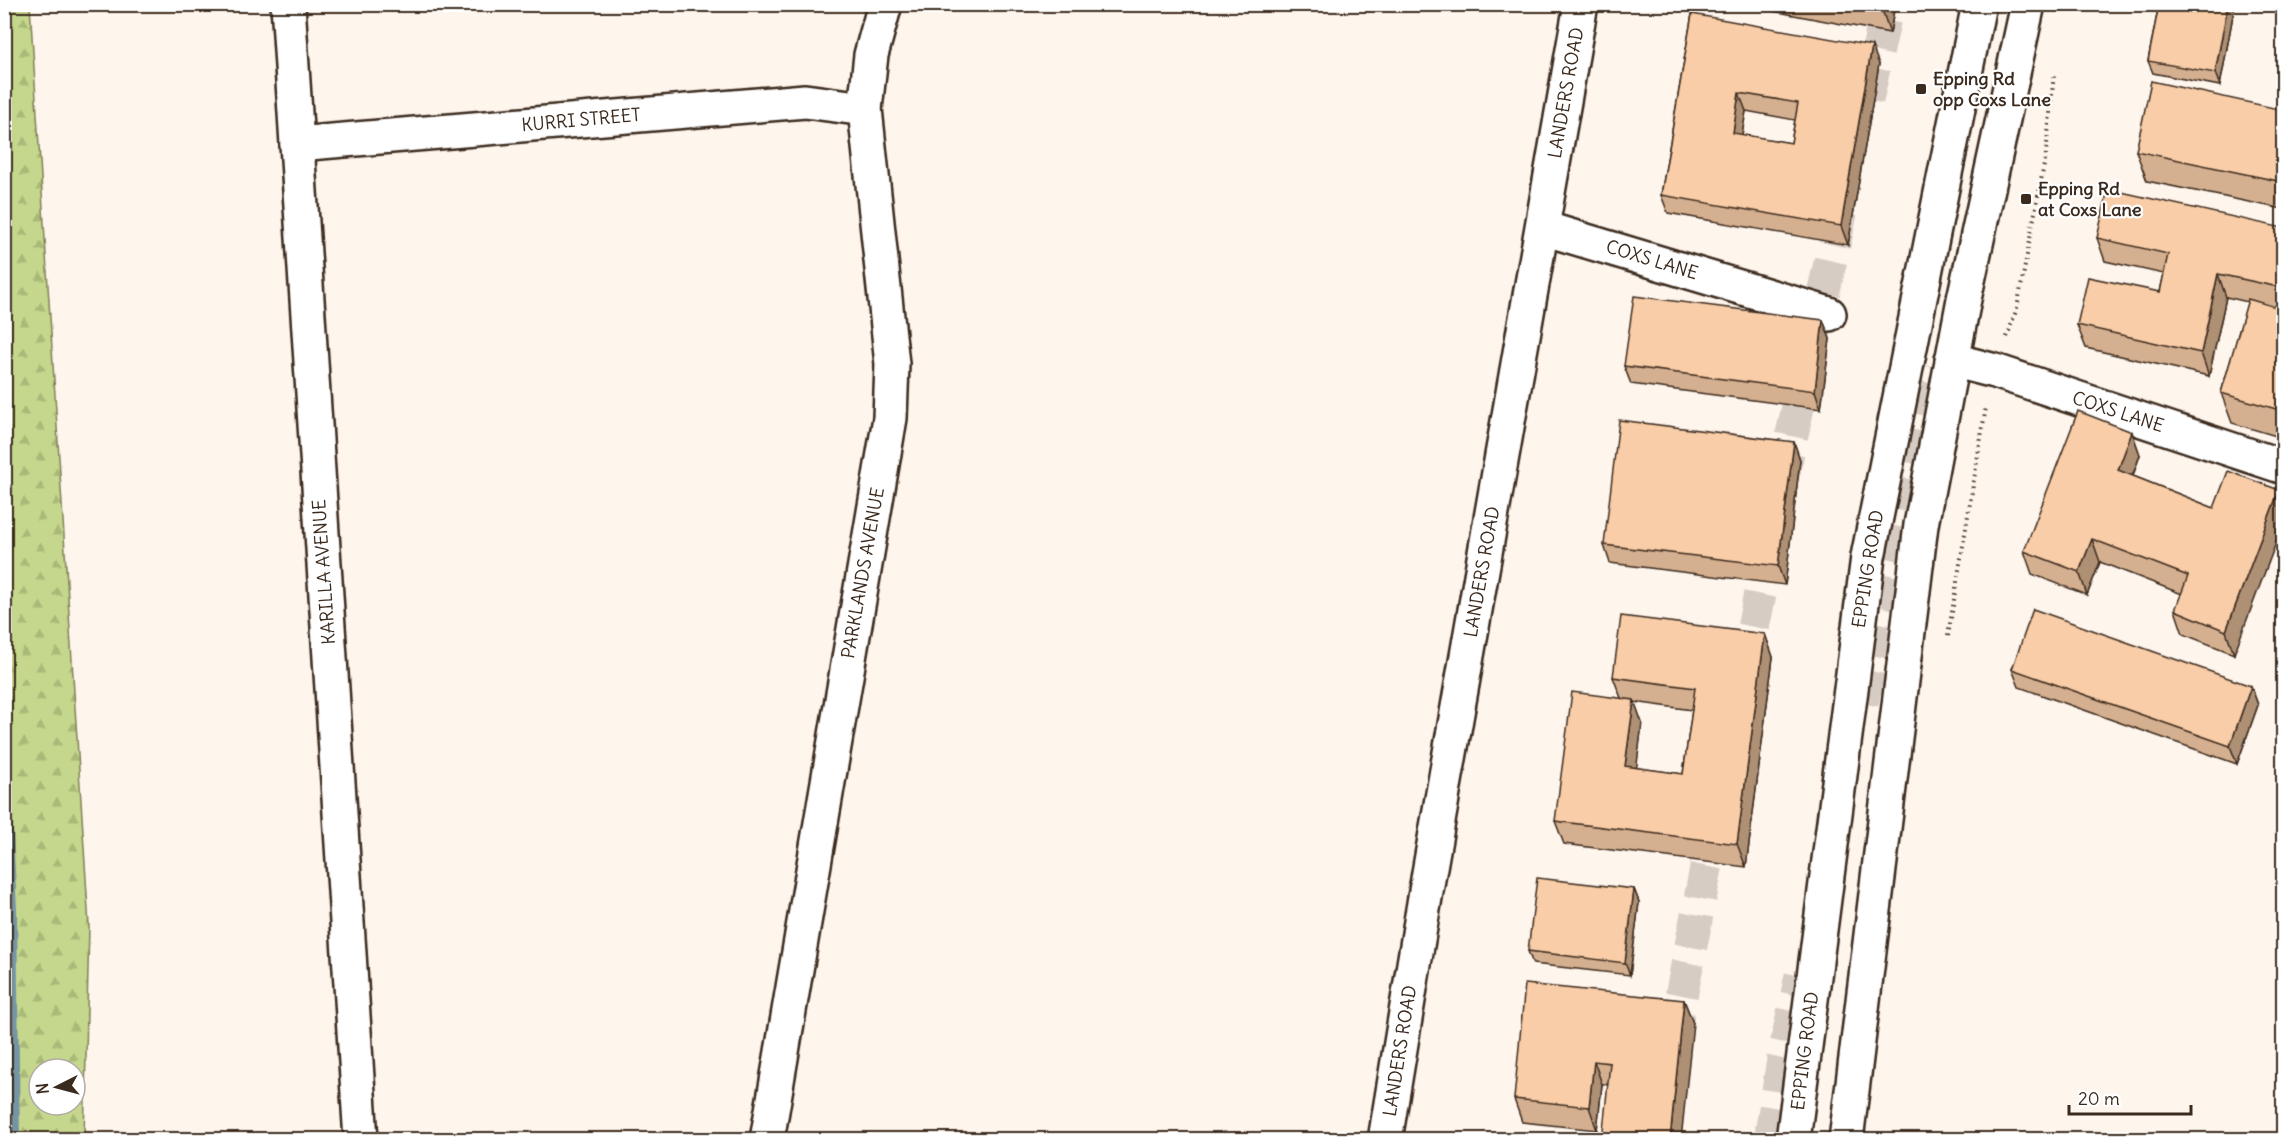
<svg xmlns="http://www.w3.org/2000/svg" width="2288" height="1144" viewBox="0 0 2288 1144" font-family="Delius,sans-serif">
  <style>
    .forest { fill: url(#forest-firs); stroke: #808055; stroke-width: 1.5; fill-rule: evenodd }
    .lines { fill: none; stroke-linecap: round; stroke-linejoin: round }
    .stream { stroke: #7594a4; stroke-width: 12 }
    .motorway-tunnel { stroke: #d7ccc4; stroke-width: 33; stroke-dasharray: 33 16; stroke-linecap: butt }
    .minor-casing { stroke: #3b2a1e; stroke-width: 38 }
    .primary-casing { stroke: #3b2a1e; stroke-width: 38 }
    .path { stroke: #3b2a1e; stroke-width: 4; stroke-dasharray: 1.5 4.5; stroke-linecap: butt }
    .minor { stroke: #fff; stroke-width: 33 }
    .primary { stroke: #fff; stroke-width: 33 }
    .wall { fill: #d5b090; stroke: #3b2a1e; stroke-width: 1.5; fill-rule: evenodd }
    .shaded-wall { fill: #ae9075; stroke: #3b2a1e; stroke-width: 1.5 }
    .building { fill: #f8cda7; stroke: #3b2a1e; stroke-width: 1.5; fill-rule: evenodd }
    .poi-dot { fill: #3b2a1e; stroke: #fff; stroke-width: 2 }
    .labels { text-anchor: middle; stroke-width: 4.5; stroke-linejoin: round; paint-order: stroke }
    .poi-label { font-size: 18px; font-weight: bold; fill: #3b2a1e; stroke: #fff; text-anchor: start }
    .street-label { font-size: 18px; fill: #3b2a1e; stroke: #fff }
  </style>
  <defs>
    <pattern id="forest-firs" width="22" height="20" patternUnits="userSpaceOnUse" patternTransform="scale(1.5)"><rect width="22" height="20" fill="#c4d78c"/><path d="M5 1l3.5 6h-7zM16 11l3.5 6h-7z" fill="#a9b978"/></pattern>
  </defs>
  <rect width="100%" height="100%" fill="#fef5ed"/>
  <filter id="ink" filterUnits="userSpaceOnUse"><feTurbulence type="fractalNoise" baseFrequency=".0167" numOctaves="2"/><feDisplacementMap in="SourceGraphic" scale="12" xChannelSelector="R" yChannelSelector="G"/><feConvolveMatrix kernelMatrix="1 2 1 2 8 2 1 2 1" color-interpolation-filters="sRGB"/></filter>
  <g filter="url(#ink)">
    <!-- forest -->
    <path class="forest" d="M30,5l59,921 -5,214 -80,-1v-1134zM39,1069h36v36h-36z"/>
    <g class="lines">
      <!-- stream -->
      <path class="stream" d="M4,774l7,135 3,231"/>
      <!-- motorway-tunnel -->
      <g class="motorway-tunnel">
        <path d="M1867,100l21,-96"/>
        <path d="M1781,484l63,-284"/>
        <path d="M1744,675l27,-138"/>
        <path d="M1862,703l74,-336"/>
        <path d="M1672,1043l44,-226"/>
        <path d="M1770,1140l13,-80 18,-84"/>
      </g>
      <defs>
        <g id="minor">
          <path d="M288,4l73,1136"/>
          <path d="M297,144l508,-43 60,8"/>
          <path d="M1543,228l286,86"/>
          <path d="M1952,360l43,11 289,96"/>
          <path d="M767,1140l123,-722 2,-54 -27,-255 6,-54 14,-51"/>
          <path d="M1385,1140l44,-267 152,-869"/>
        </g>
        <g id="primary">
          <path d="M1793,1140l75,-583 111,-553"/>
          <path d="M1846,1140l75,-615 43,-226 64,-295"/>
        </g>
      </defs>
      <!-- minor casing -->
      <use href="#minor" class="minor-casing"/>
      <!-- primary casing -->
      <use href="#primary" class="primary-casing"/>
      <!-- path -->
      <g class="path">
        <path d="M2007,337l10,-29 29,-154 8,-81"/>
        <path d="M1948,636l38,-229"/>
      </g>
      <!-- minor -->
      <use href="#minor" class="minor"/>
      <!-- primary -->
      <use href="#primary" class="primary"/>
    </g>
    <!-- wall -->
    <g class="wall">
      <path d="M1735,4h160l-5,29z"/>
      <path d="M2159,4h76l-15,82 -67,-13 -5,-12z"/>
      <path d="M1692,14l187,50 -31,181 -180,-32 -7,-18zM1746,111l49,9 -4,23 -49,-8z"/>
      <path d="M2283,110v99l-136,-28 -11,-30z"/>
      <path d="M2283,228v210l-51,-15 -11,-30 27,-91 -22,-5 -17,79 -123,-28 -9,-23 83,-33 4,-18 -59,-13 -8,-23z"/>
      <path d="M1823,320l7,19 -9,70 -190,-25 -7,-18z"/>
      <path d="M2132,432l8,23 -7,21 81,32 20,146 -51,-20 -8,-24 7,-16 -82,-32 -13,33 -55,-21 -8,-23z"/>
      <path d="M1794,442l6,18 -15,125 -175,-22 -6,-18z"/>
      <path d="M1765,634l8,23 -27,210 -182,-23 -9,-23 66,-123 -8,-21zM1634,702l58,8 -9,64 -47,-6 6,-45z"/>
      <path d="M2012,669l239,17 7,19 -21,59 -218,-77z"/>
      <path d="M1634,889l5,13 -9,73 -97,-11 -5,-13z"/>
      <path d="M1684,1000l9,23 -85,61h-6l-5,46 -75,-8 -8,-23z"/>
    </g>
    <!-- shaded-wall -->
    <g class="shaded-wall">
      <path d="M1880,4h15l-5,29z"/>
      <path d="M2228,4h7l-15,82 -5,-13z"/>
      <path d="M1872,46l7,18 -31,181 -7,-19z"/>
      <path d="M1739,93l7,18 -7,41 -6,-19z"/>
      <path d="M2218,274l8,23 -17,79 -8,-23z"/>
      <path d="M1823,320l7,19 -9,70 -6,-18z"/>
      <path d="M2132,432l8,23 -14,38 -8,-23z"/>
      <path d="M1794,442l6,18 -15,125 -7,-19z"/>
      <path d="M2279,490l4,12v22l-49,130 -8,-23z"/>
      <path d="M2092,539l8,23 -13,33 -8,-23z"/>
      <path d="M1765,634l8,23 -27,210 -9,-23z"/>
      <path d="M2251,686l7,19 -21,59 -7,-18z"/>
      <path d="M1634,700l8,23 -8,66 -9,-23z"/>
      <path d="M1634,889l5,13 -9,73 -5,-12z"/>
      <path d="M1684,1000l9,23 -12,117h-11z"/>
      <path d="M1594,1061l8,23 -5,46 -8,-23z"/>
    </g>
    <!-- building -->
    <g class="building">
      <path d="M2159,4h69l-13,69 -67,-12z"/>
      <path d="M1692,14l180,32 -31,180 -180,-31zM1739,93l59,10 -7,40 -58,-10z"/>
      <path d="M2151,81l132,29v72l-147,-31z"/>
      <path d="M2108,189l175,39v60l-65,-14 -17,79 -124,-28 11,-48 72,15 8,-38 -71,-16z"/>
      <path d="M1634,296l189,24 -8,71 -191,-25z"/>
      <path d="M2248,299l35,10v102l-62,-18z"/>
      <path d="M2078,411l54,21 -14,38 96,38 14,-37 51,19 -53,141 -51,-21 13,-34 -96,-37 -13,33 -55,-21z"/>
      <path d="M1619,420l175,22 -16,124 -174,-21z"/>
      <path d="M2033,609l218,77 -21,60 -218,-77z"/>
      <path d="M1621,616l144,18 -28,210 -182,-23 17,-129 62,8 -9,66 58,8 12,-86 -82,-11z"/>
      <path d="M1537,878l97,11 -9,74 -97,-12z"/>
      <path d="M1525,984l159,16 -14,140h-68l8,-77 -16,-2 -5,46 -75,-8z"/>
    </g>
  </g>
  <!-- markers -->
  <g class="poi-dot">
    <rect x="1915" y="83" width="12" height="12" rx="3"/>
    <rect x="2020" y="193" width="12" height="12" rx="3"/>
  </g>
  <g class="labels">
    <!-- poi labels -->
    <g class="poi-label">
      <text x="1933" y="85">Epping Rd<tspan x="1933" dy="21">opp Coxs Lane</tspan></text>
      <text x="2038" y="195">Epping Rd<tspan x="2038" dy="21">at Coxs Lane</tspan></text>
    </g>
    <!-- street labels -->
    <g class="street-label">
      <text transform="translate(1566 93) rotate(-80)" y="6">LANDERS ROAD</text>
      <text transform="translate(581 120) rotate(-5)" y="6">KURRI STREET</text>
      <text transform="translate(1652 260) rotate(17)" y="6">COXS LANE</text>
      <text transform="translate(2118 412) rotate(18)" y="6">COXS LANE</text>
      <text transform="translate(1868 569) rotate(-81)" y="6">EPPING ROAD</text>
      <text transform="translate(324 572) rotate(-94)" y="6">KARILLA AVENUE</text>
      <text transform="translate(1482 572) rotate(-80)" y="6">LANDERS ROAD</text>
      <text transform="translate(863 573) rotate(-80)" y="6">PARKLANDS AVENUE</text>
      <text transform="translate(1400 1051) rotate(-81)" y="6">LANDERS ROAD</text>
      <text transform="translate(1805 1051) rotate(-83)" y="6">EPPING ROAD</text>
    </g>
  </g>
  <!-- margin -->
  <rect width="2288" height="1144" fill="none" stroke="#fff" stroke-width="24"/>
  <rect x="12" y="12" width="2264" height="1120" fill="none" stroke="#3b2a1e" stroke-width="2" filter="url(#ink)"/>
  <!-- north arrow -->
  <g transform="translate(57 1087) rotate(264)"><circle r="28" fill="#ffffff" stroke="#b1aaa5" stroke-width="1.5"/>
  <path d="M0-4.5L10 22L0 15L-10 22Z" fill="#3b2a1e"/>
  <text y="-9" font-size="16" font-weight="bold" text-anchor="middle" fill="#3b2a1e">N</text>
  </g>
  <!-- scale -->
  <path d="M2069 1105v9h122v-9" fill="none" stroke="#3b2a1e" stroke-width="3"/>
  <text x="2078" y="1105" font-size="18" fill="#3b2a1e" stroke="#ffffff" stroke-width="4.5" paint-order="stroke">20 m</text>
</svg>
